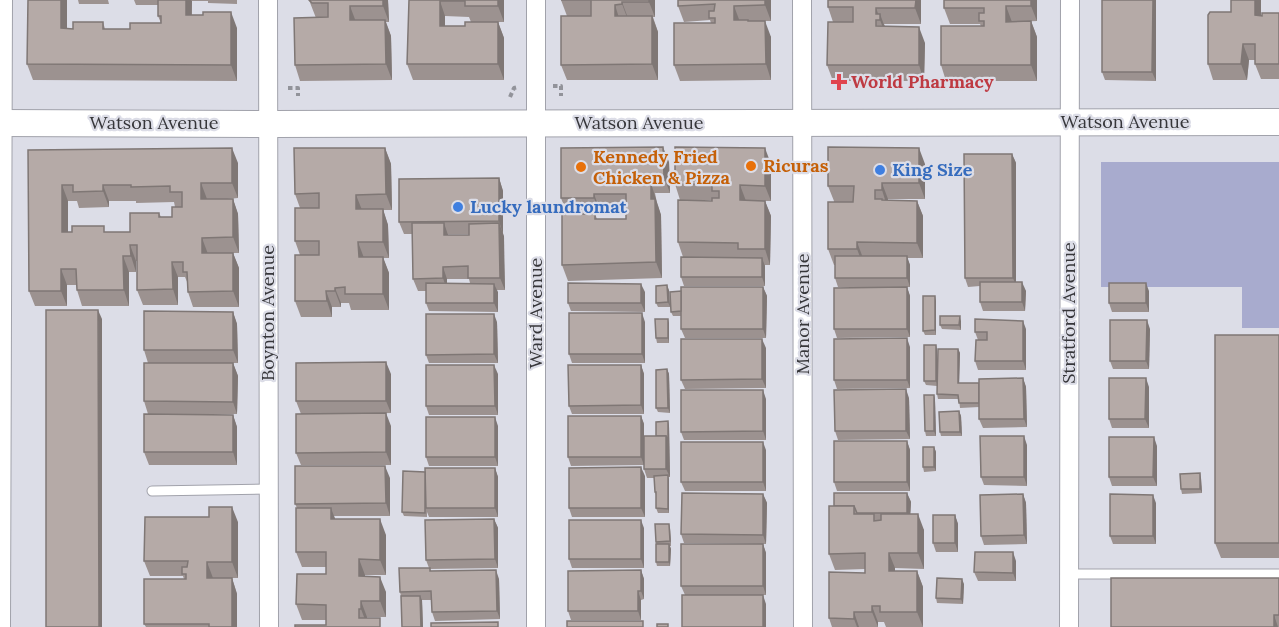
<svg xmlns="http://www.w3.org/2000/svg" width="1279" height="627" viewBox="0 0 1279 627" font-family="Lora,serif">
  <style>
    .green { fill: #a8abce }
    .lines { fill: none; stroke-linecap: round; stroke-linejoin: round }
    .lane-casing { stroke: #a1a2ab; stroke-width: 11 }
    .street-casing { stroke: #a1a2ab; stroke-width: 20 }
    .secondary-casing { stroke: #a1a2ab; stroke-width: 28 }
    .path { stroke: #92939a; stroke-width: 4; stroke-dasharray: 4.5 3; stroke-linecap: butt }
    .lane { stroke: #fff; stroke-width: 9 }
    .street { stroke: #fff; stroke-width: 18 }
    .secondary { stroke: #fff; stroke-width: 26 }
    .wall { fill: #9c9290; fill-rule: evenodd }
    .shaded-wall { fill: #7f7775 }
    .building { fill: #b5aaa7; stroke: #7f7775; stroke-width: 1.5; fill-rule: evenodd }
    .health-dot { fill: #e0444e; stroke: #dcdde7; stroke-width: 2 }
    .food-dot { fill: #e8710a; stroke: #dcdde7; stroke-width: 2 }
    .shop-dot { fill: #3f7fe0; stroke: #dcdde7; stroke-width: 2 }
    .labels { text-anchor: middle; stroke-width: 4.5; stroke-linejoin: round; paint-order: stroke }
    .health-label { font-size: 18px; font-weight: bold; fill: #be3a42; stroke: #dcdde7; text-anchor: start }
    .street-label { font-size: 18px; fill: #36363a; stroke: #dcdde7 }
    .food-label { font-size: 18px; font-weight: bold; fill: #c56008; stroke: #dcdde7; text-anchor: start }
    .shop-label { font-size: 18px; font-weight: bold; fill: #366cbe; stroke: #dcdde7; text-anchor: start }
  </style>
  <rect width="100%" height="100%" fill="#dcdde7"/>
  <!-- green -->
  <path class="green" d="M1101,162h178v166h-37v-41h-141z"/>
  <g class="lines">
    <defs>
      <g id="lane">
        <path d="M152,491l117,-2"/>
        <path d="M1069,574h210"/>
      </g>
      <g id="street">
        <path d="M268,0l1,627"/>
        <path d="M536,0v627"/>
        <path d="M802,0l1,627"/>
        <path d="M1,627l2,-627"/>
        <path d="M1069,627l1,-627"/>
      </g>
      <path id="secondary" d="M0,123l268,1 1011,-2"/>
    </defs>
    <!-- lane casing -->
    <use href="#lane" class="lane-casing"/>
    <!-- street casing -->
    <use href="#street" class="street-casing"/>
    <!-- secondary casing -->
    <use href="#secondary" class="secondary-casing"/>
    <!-- path -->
    <g class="path">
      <path d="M553,86h8v10"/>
      <path d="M288,88h10v8"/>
      <path d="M510,97l4,-9 4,-1"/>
    </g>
    <!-- lane -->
    <use href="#lane" class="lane"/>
    <!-- street -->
    <use href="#street" class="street"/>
    <!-- secondary -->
    <use href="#secondary" class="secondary"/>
  </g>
  <!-- wall -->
  <g class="wall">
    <path d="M78,0h30l1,4h-30z"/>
    <path d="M134,0h103v4l-29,-1v-2h-16v14h11l34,13v53l-204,-1 -6,-16 40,-36 6,1 30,-7 2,7h25l31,-6 -3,-7v-11h-22z"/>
    <path d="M309,0h79l1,22h-3l5,14 1,44 -92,1 -5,-16 21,-47z"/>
    <path d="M409,0h95v22h-6l6,16v42h-91l-6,-16zM445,16l24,1 2,5 -6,4h-20z"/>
    <path d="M561,0h94v17h-2l5,15v48h-91l-6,-15 6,-49z"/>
    <path d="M771,0v21h-12l12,16v43l-91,1 -6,-16 37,-42 -1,-3 -26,2 -6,-16z"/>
    <path d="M921,0v24h-37l1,2 40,17 -1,38h-91l-6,-16 6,-43 -5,-15z"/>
    <path d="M944,0h93v21l-25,1 19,-1 6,16v44h-91l-5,-16 40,-39 -1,-2h-30l-6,-16z"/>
    <path d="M1156,0v81l-51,-1 -3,-8z"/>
    <path d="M1231,12l30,3 18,-2v66h-18l-6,-15v-4h-6l-2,20h-34l-5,-16z"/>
    <path d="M385,148l6,16 1,46h-9l5,15 1,33h-6l6,15v37h-38l-2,-7h-8v4h-9v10h-31l-6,-16 5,-46 -5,-14 5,-33 -5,-14z"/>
    <path d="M28,150l210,13v35l-11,1h6l5,15 1,39h-6l6,15v39h-46l-5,-15v-8l-3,-7h-7v28h-35l-6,-15v-29h-1v11h-7v34h-47l-5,-16v-5h-10v21h-32l-6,-15zM68,201h9l2,7 30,-1v-6h27v2l38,-1 1,5 -3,10h-11l-2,-4 -29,19h-62z"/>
    <path d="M1012,154l4,9v119l10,9 -1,20h-42l-3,-9v-16l-12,1 -3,-9z"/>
    <path d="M669,162l1,31h-15l2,10 4,12 1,63 -94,3 -6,-16 5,-51 -6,-16zM600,210h26v9h-29l-2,-5h5z"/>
    <path d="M771,164v37h-6l6,15 -1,49h-5v21h-81l-3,-9 2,-20 -5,-15 34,-42h-32l-5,-16z"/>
    <path d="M925,164v35h-37l-1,1 30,1 6,15v42h-16l3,7v22h-72l-3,-9v-13h-1l-6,-16 6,-48 -6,-15z"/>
    <path d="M499,178l4,13v43l2,56h-8l1,22 -69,-1 -3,-8v-12h-8l-5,-12v-45h-9l-5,-12zM448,234h21v1h-21zM447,279h22l1,4h-23z"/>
    <path d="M763,287l4,9 -1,42h-81l-4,-9v-13h-8l-2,-4z"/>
    <path d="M907,287l3,9v41l-73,1 -3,-9z"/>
    <path d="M669,290l1,17h-12l-2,-4z"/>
    <path d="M1149,291v21h-37l-3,-9z"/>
    <path d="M645,292v20l-74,-1 -3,-8z"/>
    <path d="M936,301v34h-11l-2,-4z"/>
    <path d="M233,312l4,12 1,39h-5l5,13 -1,38h-89l-4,-13 4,-38 -4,-13z"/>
    <path d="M961,321v9l-19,-1 -2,-4z"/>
    <path d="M497,322l1,41h-69l-3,-8z"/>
    <path d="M645,322v41h-73l-3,-9z"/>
    <path d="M669,323v20h-12l-1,-5z"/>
    <path d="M1026,329v41h-48l-3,-9 3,-21 -3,-8z"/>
    <path d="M1150,329l-1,40h-36l-3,-8z"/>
    <path d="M1279,335v223h-58l-6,-15z"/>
    <path d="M910,347v41l-73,1 -3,-9z"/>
    <path d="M766,348v40l-81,1 -4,-9z"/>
    <path d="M937,349v15l21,-15 2,4 -1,30h20l44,-5 3,9 1,40 -44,1 -4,-9v-12l-19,1 -1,-9h-21l-1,-5v-8l-11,-1 -2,-4z"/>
    <path d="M641,365l3,9v40h-72l-3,-8z"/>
    <path d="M667,369l2,5 1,39 -12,-1 -2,-4z"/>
    <path d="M391,374v39l-52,1 52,12v39h-90l-5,-12 5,-39 -5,-13z"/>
    <path d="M498,374v41h-69l-3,-9z"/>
    <path d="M1149,387v41h-37l-3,-9z"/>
    <path d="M934,395l1,5 1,36h-10l-1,-5z"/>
    <path d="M909,398l1,41 -72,1 -3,-9z"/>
    <path d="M766,399v41h-82l-3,-8z"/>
    <path d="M959,411l2,5 1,20h-21l-1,-4z"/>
    <path d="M233,415l4,12v38h-88l-5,-13z"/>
    <path d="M641,416l3,8v12h12l12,-15 1,5 1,51h-2l1,3v33h-11l-2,-5v-13l-1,-3v-14h-8l-3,-9v-4l-73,1 -3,-9z"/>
    <path d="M498,426v40h-69l-3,-9z"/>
    <path d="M907,441l3,9v41h-73l-3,-9z"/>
    <path d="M1027,445v41l-43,-1 -3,-8z"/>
    <path d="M1157,446v40h-45l-3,-9z"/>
    <path d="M934,447l2,5v19l-12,1 -1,-5z"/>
    <path d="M766,450v41h-81l-4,-9z"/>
    <path d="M495,468l3,9v40h-69l-2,-5v5l-23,-1 -2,-4 23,-40z"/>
    <path d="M645,476v41h-73l-3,-9z"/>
    <path d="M390,478v38h-56l1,3 51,16v40h-21v2l21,15v25h-19v1l-41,7v-5h-24l-6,-16 30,-30v-7h-24l-6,-15 1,-44 -2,-4z"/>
    <path d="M1201,478l1,15 -20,1 -1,-5z"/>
    <path d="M907,493l4,9 -1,12 14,16v39l-29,-1v3h22l6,16v40h-37l-2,-5h-6v5h-46l-3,-9 36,-45v-4l-30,1 -6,-16 5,-48z"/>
    <path d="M763,494l4,9 -1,41h-3l3,9v42h-81l-4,-9 82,-42 -79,-1 -3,-9z"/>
    <path d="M1023,494l3,9 1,41 -43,1 -3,-9z"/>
    <path d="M1156,503v41h-43l-3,-8z"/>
    <path d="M955,515l3,9v28h-22l-3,-9z"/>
    <path d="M494,519l4,9v40l-68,1 1,2 68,8 1,40 -65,2 -3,-9v-12h-10l1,27h-21l-1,-31 -1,-4 29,-24 -3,-8z"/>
    <path d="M238,522v56h-6l5,16v33h-91l-2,-3 40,-45 -1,-3h-33l-6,-15z"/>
    <path d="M644,528v40h-72l-3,-9z"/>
    <path d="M670,528l1,18h-1l1,3 -1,17h-13l-1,-4v-20z"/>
    <path d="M1016,561v20h-38l-4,-9z"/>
    <path d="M641,570l3,9v20l-3,1v20h-70l-3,-9z"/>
    <path d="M1279,578v49h-168z"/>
    <path d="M964,584l-1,20 -26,-1 -1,-5z"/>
  </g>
  <!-- shaded-wall -->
  <g class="shaded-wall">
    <path d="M61,0h6v44l-6,-16z"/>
    <path d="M186,0h5l1,1 -1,30 -5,-16z"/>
    <path d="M383,0h5l1,22 -6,-16z"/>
    <path d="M498,0h6v22l-6,-16z"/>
    <path d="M649,0h6v17l-6,-15z"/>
    <path d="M765,0h6v21l-6,-16z"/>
    <path d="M916,0h5v24l-6,-16z"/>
    <path d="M1031,0h6v21l-6,-15z"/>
    <path d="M1153,0h3v81l-4,-9z"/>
    <path d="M1255,0h6v31l-6,-16z"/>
    <path d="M440,1l5,15v26l-5,-16z"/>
    <path d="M622,2l6,16v2l-6,-16z"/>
    <path d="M615,5l5,16 -5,-5z"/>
    <path d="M350,6l6,16 -6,-2z"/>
    <path d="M734,6l6,16 -6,-2z"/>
    <path d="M1006,6l6,16h-6z"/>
    <path d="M876,8l4,11v-5l6,16v6l-6,-16 -4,-6z"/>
    <path d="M231,12l6,16v53l-6,-16z"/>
    <path d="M652,16l6,16v48l-6,-16z"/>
    <path d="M385,20l6,16 1,44 -6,-16z"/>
    <path d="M765,21l6,16v43l-5,-16z"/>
    <path d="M1031,21l6,16v44l-6,-16z"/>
    <path d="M498,22l6,16v42l-6,-16z"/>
    <path d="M919,27l6,16 -1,38 -5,-16z"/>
    <path d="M1243,44l6,16 -2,20 -6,-16z"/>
    <path d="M663,147l6,15 1,31 -6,-16z"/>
    <path d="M232,148l6,15v35l-6,-15z"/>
    <path d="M385,148l6,16 1,46 -6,-16z"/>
    <path d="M765,148l6,16v37l-6,-15z"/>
    <path d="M919,148l6,16v35l-6,-16z"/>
    <path d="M1012,154l4,9v123l-3,-8z"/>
    <path d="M649,177l12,38 1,63 -6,-16z"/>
    <path d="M499,178l4,13v43l-4,-13z"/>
    <path d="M201,183l6,16h-6z"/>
    <path d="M882,183l6,16 -1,7 -5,-16z"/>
    <path d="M62,185l6,16v47l-6,-16z"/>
    <path d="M103,185l6,16v6l-6,-16z"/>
    <path d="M740,185l6,16 -6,-1z"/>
    <path d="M594,194l6,16v4l-6,-16z"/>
    <path d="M356,195l6,15 -6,-1z"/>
    <path d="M233,199l5,15 1,39 -6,-16z"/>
    <path d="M765,201l6,15 -1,49 -5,-16z"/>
    <path d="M917,201l6,15v42l-6,-15z"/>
    <path d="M383,209l5,16 1,33 -6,-16z"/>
    <path d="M444,223l4,12h-4z"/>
    <path d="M499,223l5,13 1,54 -5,-12z"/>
    <path d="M202,238l6,16 -6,-1z"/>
    <path d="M358,242l6,16 -5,-1z"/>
    <path d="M857,242l6,16v7l-6,-16z"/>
    <path d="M130,245l6,16v11l-5,-16z"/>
    <path d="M233,253l6,15v39l-6,-16z"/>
    <path d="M123,256l6,16v34l-5,-16z"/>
    <path d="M907,256l3,9v22l-3,-9z"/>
    <path d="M383,257l6,16v37l-6,-16z"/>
    <path d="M762,258l3,8v20l-3,-9z"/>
    <path d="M172,262l6,15v28l-5,-16z"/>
    <path d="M443,267l4,12v12l-4,-13z"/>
    <path d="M61,269l6,16v21l-6,-15z"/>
    <path d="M1022,282l4,9 -1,20 -3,-9z"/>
    <path d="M1146,283l3,8v21l-3,-9z"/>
    <path d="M494,284l4,8v20l-4,-9z"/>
    <path d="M641,284l4,8v20l-4,-9z"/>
    <path d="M667,285l2,5 1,17 -2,-5z"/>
    <path d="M763,287l4,9 -1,42 -3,-9z"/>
    <path d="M907,287l3,9v41l-3,-8z"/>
    <path d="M335,288l6,15v4l-6,-16z"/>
    <path d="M326,291l6,16v10l-5,-16z"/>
    <path d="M935,296l1,5v34l-1,-5z"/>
    <path d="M98,310l4,9v308h-3z"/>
    <path d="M233,312l4,12 1,39 -5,-13z"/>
    <path d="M642,313l3,9v41l-3,-9z"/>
    <path d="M494,314l3,8 1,41 -4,-9z"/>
    <path d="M960,316l1,5v9l-2,-5z"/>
    <path d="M668,319l1,4v20l-1,-5z"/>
    <path d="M1147,320l3,9 -1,40 -3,-8z"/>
    <path d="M1023,321l3,8v41l-3,-9z"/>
    <path d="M907,338l3,9v41l-3,-8z"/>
    <path d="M762,339l4,9v40l-4,-9z"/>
    <path d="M936,345l1,4 1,37 -2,-5z"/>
    <path d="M958,349l2,4 -1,35 -1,-5z"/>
    <path d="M386,362l5,12v39l-5,-12z"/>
    <path d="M233,363l5,13 -1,38 -4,-12z"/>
    <path d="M494,365l4,9v41l-3,-9z"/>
    <path d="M641,365l3,9v40l-3,-9z"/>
    <path d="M667,369l2,5 1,39 -2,-5z"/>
    <path d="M1023,378l3,9 1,40 -3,-8z"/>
    <path d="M1146,378l3,9v41l-4,-9z"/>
    <path d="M906,389l3,9 1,41 -4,-8z"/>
    <path d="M763,390l3,9v41l-3,-9z"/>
    <path d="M934,395l1,5 1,36 -2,-5z"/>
    <path d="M959,411l2,5 1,20 -2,-4z"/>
    <path d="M386,413l5,13v39l-5,-13z"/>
    <path d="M233,415l4,12v38l-4,-13z"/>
    <path d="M641,416l3,8v41l-3,-8z"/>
    <path d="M495,417l3,9v40l-3,-9z"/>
    <path d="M668,421l1,5 1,51 -4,-8v-33z"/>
    <path d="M1024,436l3,9v41l-3,-9z"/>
    <path d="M1154,437l3,9v40l-4,-9z"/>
    <path d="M907,441l3,9v41l-3,-9z"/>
    <path d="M763,442l3,8v41l-3,-9z"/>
    <path d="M934,447l2,5v19l-2,-4z"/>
    <path d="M385,466l5,12v38l-4,-13z"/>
    <path d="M641,467l4,9v41l-4,-9z"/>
    <path d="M495,468l3,9v40l-3,-9z"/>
    <path d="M1200,473l1,5 1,15 -2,-4z"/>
    <path d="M668,475l1,5v33l-1,-4z"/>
    <path d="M907,493l4,9 -1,20 -3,-9z"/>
    <path d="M763,494l4,9 -1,41 -3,-9z"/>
    <path d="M1023,494l3,9 1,41 -3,-9z"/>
    <path d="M1153,495l3,8v41l-3,-8z"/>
    <path d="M232,507l6,15v56l-6,-16z"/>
    <path d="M331,508l6,16 -6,-5z"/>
    <path d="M918,514l6,16v39l-6,-16z"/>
    <path d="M955,515l3,9v28l-3,-9z"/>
    <path d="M380,519l6,16v40l-6,-15z"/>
    <path d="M494,519l4,9v40l-3,-9z"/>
    <path d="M641,520l3,8v40l-3,-9z"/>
    <path d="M669,524l1,4 1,18 -1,-5z"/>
    <path d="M669,544l2,5 -1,17 -1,-4z"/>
    <path d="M763,544l3,9v42l-3,-9z"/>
    <path d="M1013,552l3,9v20l-3,-8z"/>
    <path d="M889,553l6,15v19l-6,-16z"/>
    <path d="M359,559l6,16v17l-6,-16z"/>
    <path d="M207,562l6,16h-6z"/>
    <path d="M496,570l3,9 1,40 -3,-8z"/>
    <path d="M641,570l3,9v20l-3,-8z"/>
    <path d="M917,571l6,16v40l-6,-15z"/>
    <path d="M380,577l6,15v25l-6,-16z"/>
    <path d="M232,578l5,16v33h-5z"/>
    <path d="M962,579l2,5 -1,20 -2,-5z"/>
    <path d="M638,591l3,9v20l-3,-9z"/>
    <path d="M763,595l3,9v23h-3z"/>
    <path d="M420,596l2,4 1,27h-2z"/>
    <path d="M361,601l6,16v8l-6,-16z"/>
    <path d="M872,606l6,16v5l-6,-15z"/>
    <path d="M854,612l5,15h-2l-3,-8z"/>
    <path d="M1274,615l4,12h-4z"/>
  </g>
  <!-- building -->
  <g class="building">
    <path d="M28,0h33v28l12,1v-7h30v7h27v-6h31v-7h-3v-16h28v15h17v-3h28v53l-204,-1z"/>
    <path d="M309,0h74v6h-33v14h35l1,44 -91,1 -1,-47 34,-1v-14h-16z"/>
    <path d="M409,0h89v6h-33v-5h-25v25h25v-4h33v42h-91z"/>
    <path d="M561,0h88v2h-27v2l-7,1v11h37v48l-91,1v-49h30v-16z"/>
    <path d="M678,0h87v5l-31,1v14h14v1h17l1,43 -92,1v-42h41v-5h-6v-7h5l1,-7 -37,2z"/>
    <path d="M828,0h88l-1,8h-39v6h4v6h-4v6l43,1v38h-92l1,-43h25v-15h-25z"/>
    <path d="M944,0h87v6h-25v16l25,-1v44h-90v-39h43v-5h-5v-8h5v-5h-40z"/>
    <path d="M1102,0h51l-1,72h-50z"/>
    <path d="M1231,0h24v15l7,1v-3h17v51h-24v-20h-12l-2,20h-33v-49l2,-3h21z"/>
    <path d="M663,147l1,30h-15v8h2v14h4l1,63 -94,3v-51h33v5h31v-25h-32v4h-33v-50z"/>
    <path d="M675,147l90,1v38l-25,-1v15l25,1v48h-27v-6l-60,-1v-42l34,1v-3h7v-7h-7v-7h-37z"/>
    <path d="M828,147l91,1v35h-37v7h-7v9h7v1l35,1v42l-60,-1v7h-29v-47h25l1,-16h-26z"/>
    <path d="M232,148v35h-31v16h32v38l-31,1v15h31v38l-45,1 -1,-20h-4v-10h-11l1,27 -36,1v-45h-7l1,11h-8l1,34h-47l-1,-21h-15v22h-32l-1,-141zM62,185h11v7l30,-1v-6h28v2l39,-1v6h12v15h-10v10h-13v-4h-29v19h-26v-6h-32v6h-10z"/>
    <path d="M294,148h91l1,46 -30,1v14h27v33h-25l1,15h24v37h-38v-7l-10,1v3h-9l1,10h-32v-46h24v-14h-24v-33h24v-15l-24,1z"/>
    <path d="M964,154h48l1,124h-48z"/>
    <path d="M499,178v43l-100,1v-43z"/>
    <path d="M412,223h32v12h25v-11l30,-1 1,55h-32v-12l-25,1v11l-30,1z"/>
    <rect x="835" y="256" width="72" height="22"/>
    <path d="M681,257l81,1v19h-81z"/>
    <rect x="980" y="282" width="42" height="20"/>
    <path d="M426,283l68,1v19h-68z"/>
    <path d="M568,283l73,1v19h-73z"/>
    <rect x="1109" y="283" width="37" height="20"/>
    <path d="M667,285l1,17 -12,1v-17z"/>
    <rect x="681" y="287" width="82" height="42"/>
    <path d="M907,287v42h-73v-41z"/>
    <path d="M681,291v20l-10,1 -1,-20z"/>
    <path d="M923,296h12v34l-12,1z"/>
    <path d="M46,310h52l1,317h-53z"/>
    <path d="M144,311l89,1v38h-89z"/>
    <rect x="569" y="313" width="73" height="41"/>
    <path d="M426,314h68v40l-68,1z"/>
    <path d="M940,316h20l-1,9h-19z"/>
    <path d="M655,319h13v19h-12z"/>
    <path d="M975,319l48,2v40h-48l1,-21h11v-8h-12z"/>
    <path d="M1110,320h37l-1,41h-36z"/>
    <rect x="1215" y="335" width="64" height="208"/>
    <path d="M907,338v42h-73v-41z"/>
    <path d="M681,339h81v40l-81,1z"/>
    <rect x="924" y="345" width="12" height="36"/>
    <path d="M938,349h20v34h21v20h-20l-1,-8 -21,-1z"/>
    <path d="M386,362v39h-90v-38z"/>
    <path d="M144,363h89v39l-89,-1z"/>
    <path d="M426,365h68l1,41h-69z"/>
    <path d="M568,365h73v40l-72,1z"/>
    <path d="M667,369l1,39h-12v-38z"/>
    <path d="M1023,378l1,41h-45v-40z"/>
    <path d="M1109,378h37l-1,41h-36z"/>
    <path d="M906,389v42h-71l-1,-41z"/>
    <path d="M681,390h82v41l-82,1z"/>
    <path d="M924,395h10v36h-9z"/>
    <path d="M959,411l1,21h-20l-1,-20z"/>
    <path d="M386,413v39l-90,1v-39z"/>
    <path d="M144,414l89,1v37h-89z"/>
    <rect x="568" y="416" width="73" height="41"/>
    <rect x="426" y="417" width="69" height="40"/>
    <path d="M668,421v19l-2,-4h-10v-14z"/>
    <rect x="644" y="436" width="22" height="33"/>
    <path d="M980,436h44v41h-43z"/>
    <path d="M1109,437h45l-1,40h-44z"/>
    <rect x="834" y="441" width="73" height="41"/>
    <rect x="681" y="442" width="82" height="40"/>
    <rect x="923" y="447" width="11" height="20"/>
    <path d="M295,466h90l1,37 -91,1z"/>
    <path d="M641,467v41h-72v-40z"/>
    <path d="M425,468h70v40h-69z"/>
    <path d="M403,471l22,1v41l-23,-1z"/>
    <path d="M1200,473v16h-19l-1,-15z"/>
    <path d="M668,475v34l-12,-1v-16h-1l-1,-16z"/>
    <path d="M682,493l81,1v41l-82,-1z"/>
    <path d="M834,493h73v20h-50l-3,-7h-20z"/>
    <path d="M1023,494l1,41 -43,1 -1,-41z"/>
    <path d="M1110,494l43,1v41h-43z"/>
    <path d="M829,506h25v8h20v7l7,-1v-6h37v39h-29v18h28v41h-37v-6h-8v6h-18v7l-25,-1v-46l36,1v-20l-36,1z"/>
    <path d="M209,507h23v55h-25v16h25v49h-23v-3h-65v-45h42v-5h-4v-7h5l1,-6h-44l1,-44h64z"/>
    <path d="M296,508h35v11h49v41l-21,-1v17l21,1v24h-19v8h-2v9h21v9h-85v-2h31v-20l-30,-1 1,-30h29v-22h-30z"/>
    <rect x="933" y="515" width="22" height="28"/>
    <path d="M494,519l1,40 -69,1 -1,-40z"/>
    <rect x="569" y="520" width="72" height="39"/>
    <path d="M655,524h14l1,17 -14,1z"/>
    <rect x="656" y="544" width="13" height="18"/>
    <rect x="681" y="544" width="82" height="42"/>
    <path d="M975,552h38v21l-39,-1z"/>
    <path d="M399,568h31v3l66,-1 1,41 -65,1 -1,-21 -31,1z"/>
    <path d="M641,570v21h-3v20h-70v-40z"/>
    <path d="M937,578l25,1 -1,20 -25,-1z"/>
    <path d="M1111,578h168v37h-5v12h-163z"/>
    <rect x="682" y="595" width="81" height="32"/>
    <path d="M401,596h19l1,31h-19z"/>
    <rect x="567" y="621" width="76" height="6"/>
    <path d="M498,622v5h-67v-4z"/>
    <rect x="657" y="624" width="11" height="3"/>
  </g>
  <!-- markers -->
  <path class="health-dot" d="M836 73h6v6h6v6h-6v6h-6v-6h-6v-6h6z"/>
  <g class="food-dot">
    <circle cx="751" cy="166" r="6"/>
    <circle cx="581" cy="167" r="6"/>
  </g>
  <g class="shop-dot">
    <circle cx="880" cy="170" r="6"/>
    <circle cx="458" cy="207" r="6"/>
  </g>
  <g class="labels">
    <!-- health labels -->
    <g class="health-label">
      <text x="851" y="88">World Pharmacy</text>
    </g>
    <!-- street labels -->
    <g class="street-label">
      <text x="1125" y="128">Watson Avenue</text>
      <text x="154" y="129">Watson Avenue</text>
      <text x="639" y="129">Watson Avenue</text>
      <text transform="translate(268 313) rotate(-90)" y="6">Boynton Avenue</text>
      <text transform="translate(536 313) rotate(-90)" y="6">Ward Avenue</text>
      <text transform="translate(1069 313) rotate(-90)" y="6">Stratford Avenue</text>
      <text transform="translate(803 314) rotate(-90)" y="6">Manor Avenue</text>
    </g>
    <!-- food labels -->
    <g class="food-label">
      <text x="593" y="163">Kennedy Fried<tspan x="593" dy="21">Chicken &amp; Pizza</tspan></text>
      <text x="763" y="172">Ricuras</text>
    </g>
    <!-- shop labels -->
    <g class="shop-label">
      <text x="892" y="176">King Size</text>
      <text x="470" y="213">Lucky laundromat</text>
    </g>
  </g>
</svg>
